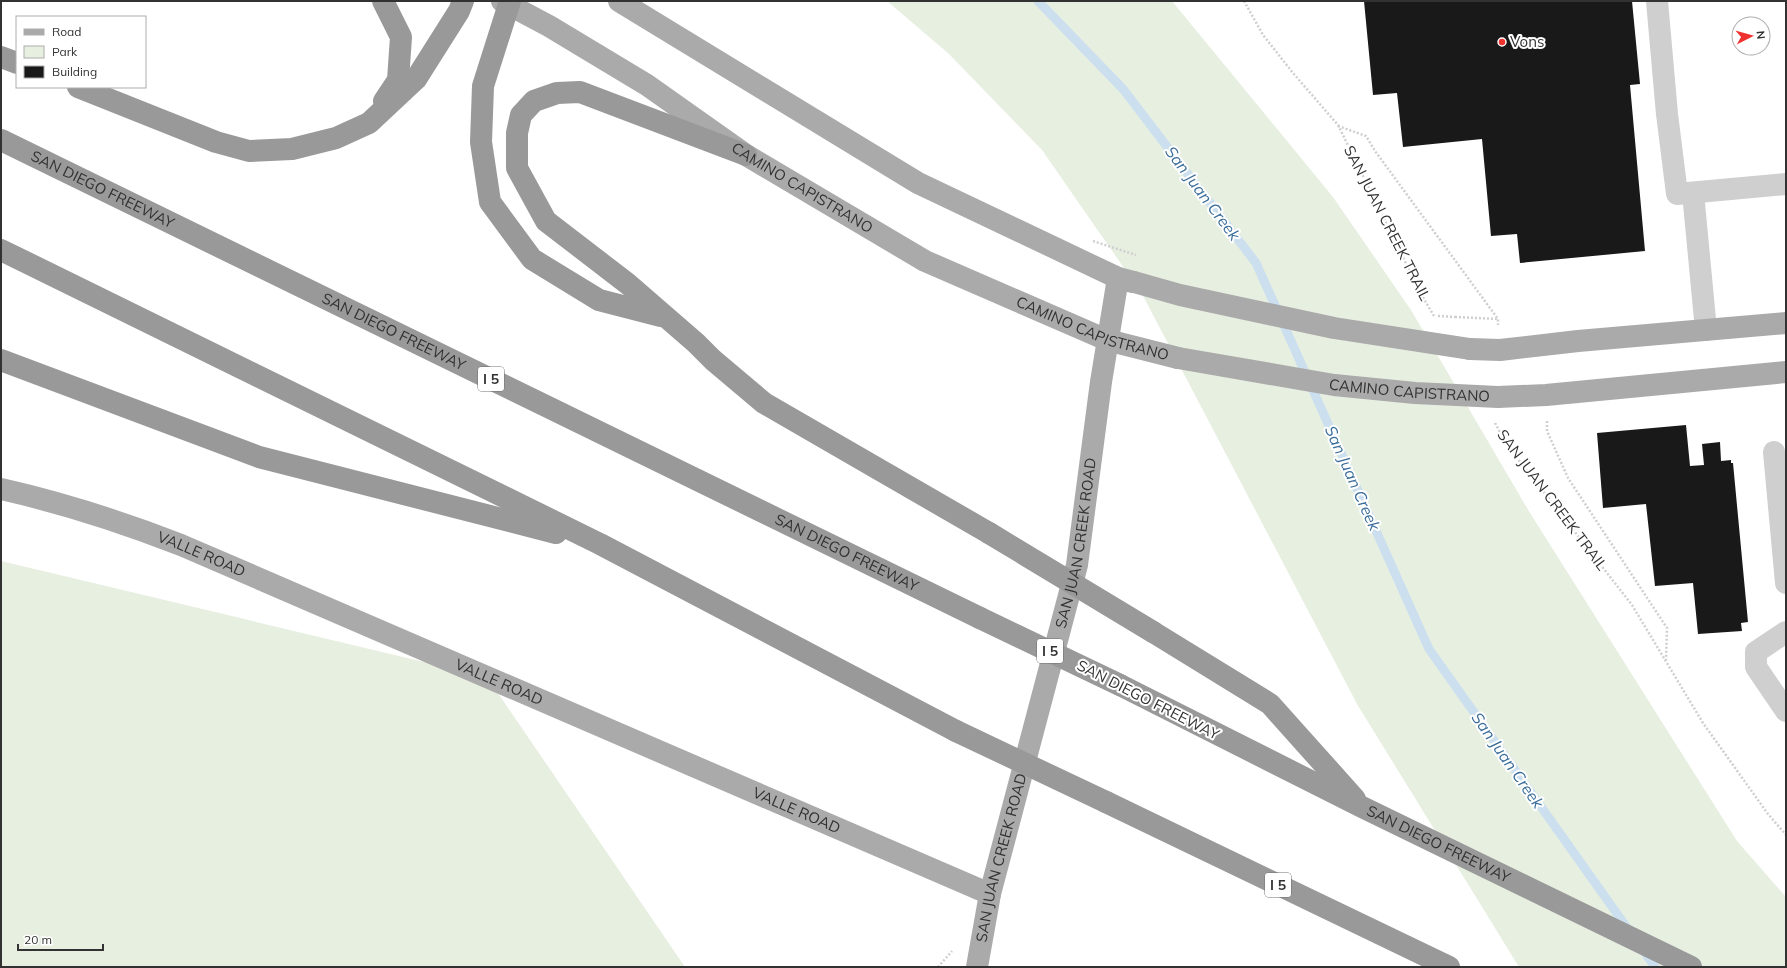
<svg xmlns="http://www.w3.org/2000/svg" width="1787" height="968" viewBox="0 0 1787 968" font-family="Mulish,sans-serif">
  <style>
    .green { fill: #e7efe1 }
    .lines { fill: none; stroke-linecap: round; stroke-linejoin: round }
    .stream { stroke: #ccdfef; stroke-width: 9 }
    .building { fill: #191919 }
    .path { stroke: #cfcfcf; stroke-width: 2.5; stroke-dasharray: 2 2; stroke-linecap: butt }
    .minor { stroke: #cfcfcf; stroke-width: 22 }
    .major { stroke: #aaa; stroke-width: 22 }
    .highway { stroke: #999; stroke-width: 22 }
    .path-bridge { stroke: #cfcfcf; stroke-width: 2.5; stroke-dasharray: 2 2; stroke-linecap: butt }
    .major-bridge { stroke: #aaa; stroke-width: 22 }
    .highway-bridge { stroke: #999; stroke-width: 22 }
    .poi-dot { fill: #ef312f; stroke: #fff; stroke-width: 1.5 }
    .labels { text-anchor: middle; stroke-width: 4; stroke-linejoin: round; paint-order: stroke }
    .shield { fill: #fff; stroke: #707070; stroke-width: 1 }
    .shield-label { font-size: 14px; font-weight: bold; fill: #323232 }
    .poi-label { font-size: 15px; fill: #323232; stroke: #fff; text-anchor: start }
    .street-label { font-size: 15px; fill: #323232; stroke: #fff }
    .water-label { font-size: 16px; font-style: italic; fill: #3a6d9b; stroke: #fff }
  </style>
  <rect width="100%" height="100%" fill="#fff"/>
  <!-- green -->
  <g class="green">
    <path d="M887,1h285l161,196 78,113 119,203 207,328 49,56v70h-267l-162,-263 -215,-410 -100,-144 -93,-96z"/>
    <path d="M1,561l486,116 198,290h-684z"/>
  </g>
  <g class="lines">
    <!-- stream -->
    <g class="stream">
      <path d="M1038,1l85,88 133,174 173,386 201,283"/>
      <path d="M1643,950l12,17"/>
    </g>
  </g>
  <!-- building -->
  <g class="building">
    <path d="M1364,1h268l8,83 -10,1 15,166 -125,12 -3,-29 -26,2 -9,-97 -79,8 -6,-54 -24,2z"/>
    <path d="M1686,425l4,41 14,-1 -2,-21 18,-2 1,19 10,-1v3h2l15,159 -7,1 1,8 -44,3 -5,-51 -38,3 -9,-82 -43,4 -6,-75z"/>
  </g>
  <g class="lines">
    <!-- path -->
    <g class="path">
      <path d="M1244,1l19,34 30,38 45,52 83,169 13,22"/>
      <path d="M1338,126l28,10 9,15 123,168v6"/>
      <path d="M1455,317l43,2"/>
      <path d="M1547,421v10l21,47 99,150 -1,32"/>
      <path d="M1495,423l12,22 125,160 71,118 65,91 18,21"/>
      <path d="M938,967l14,-16"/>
    </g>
    <!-- minor -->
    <g class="minor">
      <path d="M1657,1l10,113 10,80 109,-10"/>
      <path d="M1693,193l13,137"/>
      <path d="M1774,452l12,131"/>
      <path d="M1786,632l-30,20v15l30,44"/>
    </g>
    <!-- major -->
    <g class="major">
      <path id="s1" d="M502,1l47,25 98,59 99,70 179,106 182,79 71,18"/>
      <path d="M619,1l299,182 200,95 15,4"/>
      <path d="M1470,349l30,1 78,-9 208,-18"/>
      <path d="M1498,397l48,-2 240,-23"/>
      <path id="s2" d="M1,489c62,14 121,33 180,56l809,349"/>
      <path id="s3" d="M977,967l13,-73 87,-329 24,-183 17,-104"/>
    </g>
    <!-- highway -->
    <g class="highway">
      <path d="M383,1l18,36 -3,43 -14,21"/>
      <path d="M510,1l-27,85 -2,56 9,60 42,57 67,41 62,16"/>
      <path d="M1,57l16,6"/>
      <path d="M78,87l138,55 33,9 43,-2 44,-11 33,-15 47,-44 43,-68 4,-10"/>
      <path id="s4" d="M1,140l979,478"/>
      <path d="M746,155l-166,-63 -23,1 -23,8 -13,14 -4,18v35l29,53 82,63 68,59 17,17 51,43 225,130"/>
      <path d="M1,250l599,294 356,187"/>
      <path d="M1,360l258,97 297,76"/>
      <path d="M1153,632l117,72 85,95"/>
      <path id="s5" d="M1120,685l242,122 329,160"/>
      <path d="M1106,802l343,165"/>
    </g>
    <!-- path-bridge -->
    <g class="path-bridge">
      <path d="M1093,241l43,14"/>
      <path d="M1438,316l17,1"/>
    </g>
    <!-- major-bridge -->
    <g class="major-bridge">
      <path d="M1134,282l46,13 154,33 136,21"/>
      <path id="s6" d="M1178,358l156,27 81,8 83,4"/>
    </g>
    <!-- highway-bridge -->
    <g class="highway-bridge">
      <path d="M989,533l164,99"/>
      <path d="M980,618l140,67"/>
      <path d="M956,731l150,71"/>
    </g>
  </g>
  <!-- markers -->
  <circle class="poi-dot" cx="1502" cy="42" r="4"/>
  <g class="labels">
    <!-- shield labels -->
    <g class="shield">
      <rect x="478" y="367" width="26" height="24" rx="3"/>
      <rect x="1037" y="639" width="26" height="24" rx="3"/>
      <rect x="1265" y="873" width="26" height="24" rx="3"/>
    </g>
    <g class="shield-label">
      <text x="491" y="384">I 5</text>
      <text x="1050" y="656">I 5</text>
      <text x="1278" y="890">I 5</text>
    </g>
    <!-- poi labels -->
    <g class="poi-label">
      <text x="1510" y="47">Vons</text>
    </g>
    <!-- street labels -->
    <g class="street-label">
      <text dy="5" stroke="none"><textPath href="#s1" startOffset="354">CAMINO CAPISTRANO</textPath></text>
      <text dy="5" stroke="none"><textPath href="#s4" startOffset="113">SAN DIEGO FREEWAY</textPath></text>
      <text transform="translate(1387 223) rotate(63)" y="5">SAN JUAN CREEK TRAIL</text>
      <text dy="5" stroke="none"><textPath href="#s1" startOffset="678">CAMINO CAPISTRANO</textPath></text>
      <text dy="5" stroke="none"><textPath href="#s4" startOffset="437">SAN DIEGO FREEWAY</textPath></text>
      <text dy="5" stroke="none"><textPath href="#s6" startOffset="234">CAMINO CAPISTRANO</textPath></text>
      <text transform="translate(1552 500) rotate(53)" y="5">SAN JUAN CREEK TRAIL</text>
      <text dy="5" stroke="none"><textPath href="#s3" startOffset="436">SAN JUAN CREEK ROAD</textPath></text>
      <text dy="5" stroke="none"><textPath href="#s4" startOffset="941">SAN DIEGO FREEWAY</textPath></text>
      <text dy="5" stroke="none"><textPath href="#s2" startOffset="211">VALLE ROAD</textPath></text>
      <text dy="5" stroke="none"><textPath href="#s2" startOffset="535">VALLE ROAD</textPath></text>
      <text transform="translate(1148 700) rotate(27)" y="5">SAN DIEGO FREEWAY</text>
      <text dy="5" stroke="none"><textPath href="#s2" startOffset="859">VALLE ROAD</textPath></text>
      <text dy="5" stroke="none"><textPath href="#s5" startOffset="356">SAN DIEGO FREEWAY</textPath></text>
      <text dy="5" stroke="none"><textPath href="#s3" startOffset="112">SAN JUAN CREEK ROAD</textPath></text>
    </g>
    <!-- water labels -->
    <g class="water-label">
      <text transform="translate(1203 193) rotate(53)" y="6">San Juan Creek</text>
      <text transform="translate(1353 478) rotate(66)" y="6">San Juan Creek</text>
      <text transform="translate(1508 760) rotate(55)" y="6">San Juan Creek</text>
    </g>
  </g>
  <!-- border -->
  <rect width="1787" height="968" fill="none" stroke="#323232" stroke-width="4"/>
  <!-- legend -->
  <rect x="16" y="16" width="130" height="72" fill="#ffffff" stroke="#adadad"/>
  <rect x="24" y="29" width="20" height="6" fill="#aaaaaa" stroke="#adadad"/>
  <text x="52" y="36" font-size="12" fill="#323232">Road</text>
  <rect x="24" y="46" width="20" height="12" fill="#e7efe1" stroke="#adadad"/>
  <text x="52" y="56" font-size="12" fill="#323232">Park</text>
  <rect x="24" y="66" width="20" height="12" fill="#191919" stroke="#adadad"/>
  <text x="52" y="76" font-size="12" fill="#323232">Building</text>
  <!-- north arrow -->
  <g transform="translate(1751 36) rotate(84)"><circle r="19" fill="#ffffff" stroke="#adadad"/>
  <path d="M0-3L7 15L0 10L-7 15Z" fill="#ef312f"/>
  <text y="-6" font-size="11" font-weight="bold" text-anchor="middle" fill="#323232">N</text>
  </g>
  <!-- scale -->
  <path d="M18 944v6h85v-6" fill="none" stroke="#323232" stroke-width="2"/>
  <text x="24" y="944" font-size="12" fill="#323232" stroke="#ffffff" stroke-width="3" paint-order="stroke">20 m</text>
</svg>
